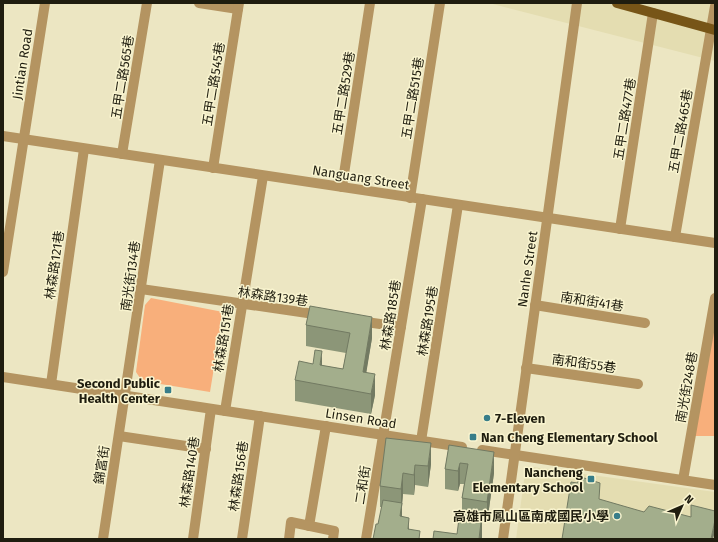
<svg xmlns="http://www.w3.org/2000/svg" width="718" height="542" viewBox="0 0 718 542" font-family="'Fira Sans','Noto Sans TC',sans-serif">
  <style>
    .built { fill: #e4ddb1 }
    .green { fill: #f8af7b }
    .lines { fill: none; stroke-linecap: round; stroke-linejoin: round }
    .minor { stroke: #b49461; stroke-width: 10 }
    .major { stroke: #775517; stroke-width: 10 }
    .wall { fill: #8c9678 }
    .shaded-wall { fill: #727a62 }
    .building { fill: #a3ae8c; stroke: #727a62 }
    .poi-dot { fill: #377d89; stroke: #f9f4cf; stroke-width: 1.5 }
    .labels { text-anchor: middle; stroke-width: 3; stroke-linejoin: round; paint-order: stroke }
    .street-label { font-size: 13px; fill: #1f1d0f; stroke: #f9f4cf }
    .poi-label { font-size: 13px; font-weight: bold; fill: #1f1d0f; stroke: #f9f4cf; text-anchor: end }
  </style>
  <rect width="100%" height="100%" fill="#ece6c2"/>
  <!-- built -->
  <g class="built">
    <path d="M489,3h226v58z"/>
    <path d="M526,466l189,26v47h-199z"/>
  </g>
  <!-- green -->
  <g class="green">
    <path d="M151,298l72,14 -13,80 -68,-11 -6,-9 9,-67z"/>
    <path d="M715,313v123h-21z"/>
  </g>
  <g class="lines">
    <!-- minor -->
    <g class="minor">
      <path d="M199,3l39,6"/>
      <path d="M3,136l712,107"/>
      <path d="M122,154l25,-151"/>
      <path d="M213,168l26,-165"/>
      <path d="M342,187l28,-184"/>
      <path d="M410,198l30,-195"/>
      <path d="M620,229l33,-216"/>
      <path d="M675,237l40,-231"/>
      <path d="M3,272l42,-269"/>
      <path d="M141,289l180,26"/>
      <path d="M535,305l110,18"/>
      <path d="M359,321l42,6"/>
      <path d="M526,368l112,16"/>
      <path d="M3,377l459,70"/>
      <path d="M51,384l33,-235"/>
      <path d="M225,411l38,-235"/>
      <path d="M119,436l87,13"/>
      <path d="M421,441l37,-236"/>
      <path d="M482,450l233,35"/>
      <path d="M683,480l32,-182"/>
      <path d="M309,526l17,-100"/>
      <path d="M103,539l57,-379"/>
      <path d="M193,539l18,-130"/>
      <path d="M242,539l18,-123"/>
      <path d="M289,539l2,-17 43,9 -1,8"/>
      <path d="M366,539l56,-340"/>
      <path d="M503,539l74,-536"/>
    </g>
    <!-- major -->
    <path class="major" d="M617,3l98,27"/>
  </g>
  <!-- wall -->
  <g class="wall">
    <path d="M310,306l62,32 -6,34 9,23 -4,19 -76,-13v-21l18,-16 30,5 3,-16 -40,-7v-21z"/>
    <path d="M386,438l45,26 -3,23 -13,-2 -1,10 -11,-1 -1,8v15l7,12 11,10 -42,-15 4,-17h-2v-21z"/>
    <path d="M449,445l45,28 -7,50 -5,-1v13l-25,-1 5,-23v-13l2,-14h-4l-2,7 -13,-2v-20z"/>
  </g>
  <!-- shaded-wall -->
  <g class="shaded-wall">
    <path d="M372,317v21l-9,55v-21z"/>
    <path d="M322,351v21l-2,14v-21z"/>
    <path d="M375,374v21l-4,19v-20z"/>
    <path d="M431,443v21l-3,23v-21z"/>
    <path d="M494,452v21l-7,50v-21z"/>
    <path d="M460,463v21l-2,7v-20z"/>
    <path d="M415,465v20l-1,10v-20z"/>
    <path d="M403,473v21l-1,13v-4v20l-2,-7 1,-7v-20z"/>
    <path d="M482,514v25h-3z"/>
    <path d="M409,518v21l-1,-10z"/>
    <path d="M715,520v12l-2,7h-2z"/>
  </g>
  <!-- building -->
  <g class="building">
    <path d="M310,306l62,11 -9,55 12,2 -4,20 -76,-14 4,-19 14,3 2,-14 7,1 -2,14 23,4 7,-36 -44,-8z"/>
    <path d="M386,438l45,5 -3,23 -13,-1 -1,10 -11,-2 -2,16 -21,-3z"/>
    <path d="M449,445l45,7 -7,50 -25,-4 6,-34 -8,-1 -2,8 -13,-2z"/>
    <path d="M581,477l19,6 -1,16 45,13 5,-6 42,11v-12l24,6v9l-4,19h-149l9,-57 6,1z"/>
    <path d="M383,500l19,3 -2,13 9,2 -1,11 12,2 -1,8h-46l3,-15h2z"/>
    <path d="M460,511l22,3 -3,25h-46l1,-8 23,3z"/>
  </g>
  <!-- markers -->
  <g class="poi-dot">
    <rect x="164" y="386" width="8" height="8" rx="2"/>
    <circle cx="487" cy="418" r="4"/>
    <rect x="469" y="433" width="8" height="8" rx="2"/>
    <rect x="587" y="475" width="8" height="8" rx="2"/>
    <circle cx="617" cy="516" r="4"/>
  </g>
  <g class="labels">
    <!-- street labels -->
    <g class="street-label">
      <text transform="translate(22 64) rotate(-81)" y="5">Jintian Road</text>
      <text transform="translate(122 77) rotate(-81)" y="5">五甲二路565巷</text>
      <text transform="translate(213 84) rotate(-81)" y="5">五甲二路545巷</text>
      <text transform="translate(343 93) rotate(-81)" y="5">五甲二路529巷</text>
      <text transform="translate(412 98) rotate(-81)" y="5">五甲二路515巷</text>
      <text transform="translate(624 119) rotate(-81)" y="5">五甲二路477巷</text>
      <text transform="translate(680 131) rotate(-80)" y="5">五甲二路465巷</text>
      <text transform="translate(361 177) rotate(9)" y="5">Nanguang Street</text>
      <text transform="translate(54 265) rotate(-82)" y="5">林森路121巷</text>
      <text transform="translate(527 269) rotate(-82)" y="5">Nanhe Street</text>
      <text transform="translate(130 276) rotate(-82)" y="5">南光街134巷</text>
      <text transform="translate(273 296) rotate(8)" y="5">林森路139巷</text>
      <text transform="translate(592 301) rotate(9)" y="5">南和街41巷</text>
      <text transform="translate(390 315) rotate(-81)" y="5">林森路185巷</text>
      <text transform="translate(427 321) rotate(-81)" y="5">林森路195巷</text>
      <text transform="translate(223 338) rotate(-81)" y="5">林森路151巷</text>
      <text transform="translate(584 363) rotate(8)" y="5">南和街55巷</text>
      <text transform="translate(686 387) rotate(-80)" y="5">南光街248巷</text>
      <text transform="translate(361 418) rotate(9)" y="5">Linsen Road</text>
      <text transform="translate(101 465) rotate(-81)" y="5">錦富街</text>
      <text transform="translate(189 472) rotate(-82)" y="5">林森路140巷</text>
      <text transform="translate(238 476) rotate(-82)" y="5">林森路156巷</text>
      <text transform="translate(362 485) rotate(-81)" y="5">二和街</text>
    </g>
    <!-- poi labels -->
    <g class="poi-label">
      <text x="160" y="388">Second Public<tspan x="160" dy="15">Health Center</tspan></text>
      <text x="495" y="423" text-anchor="start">7-Eleven</text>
      <text x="481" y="442" text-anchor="start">Nan Cheng Elementary School</text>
      <text x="583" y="477">Nancheng<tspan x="583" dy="15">Elementary School</tspan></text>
      <text x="609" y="521">高雄市鳳山區南成國民小學</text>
    </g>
  </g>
  <!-- border -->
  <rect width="718" height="542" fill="none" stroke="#1f1d0f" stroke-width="8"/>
  <!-- north arrow -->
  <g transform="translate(682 506) rotate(45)" stroke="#f9f4cf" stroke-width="3" paint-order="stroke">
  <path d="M0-3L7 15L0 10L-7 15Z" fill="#1f1d0f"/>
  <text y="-6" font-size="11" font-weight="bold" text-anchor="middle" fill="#1f1d0f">N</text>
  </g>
</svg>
